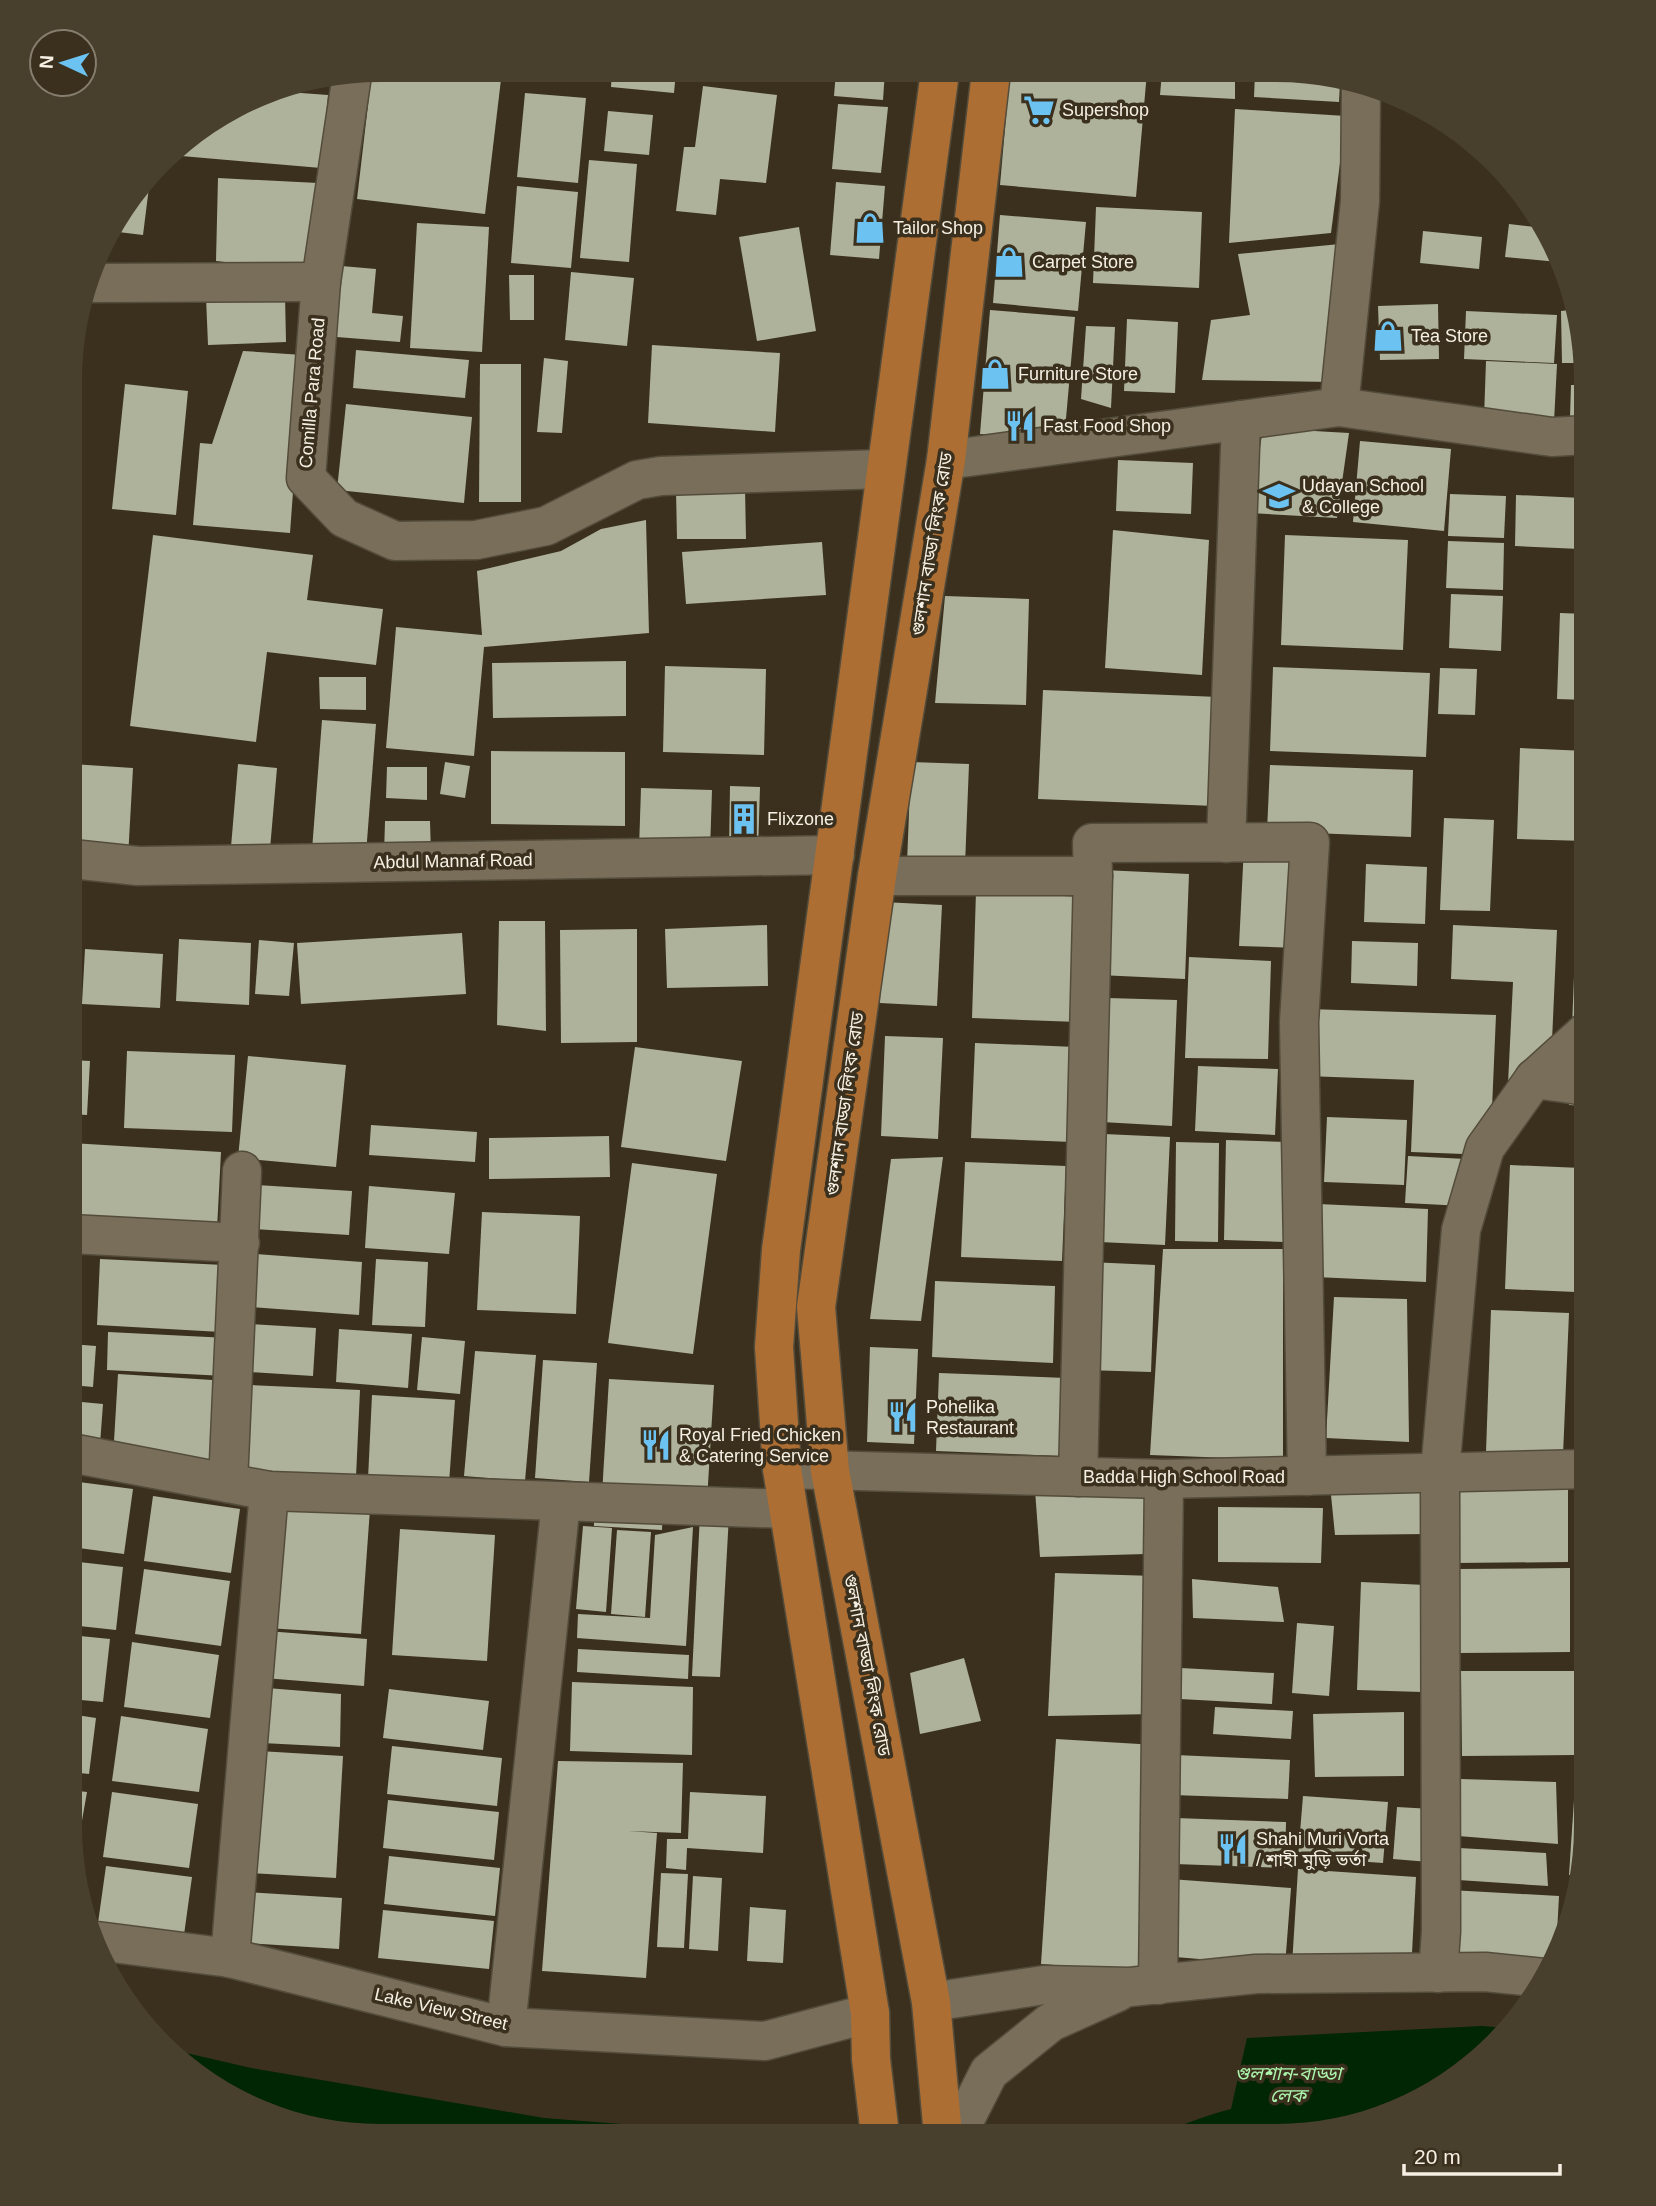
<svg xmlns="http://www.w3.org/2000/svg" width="1656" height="2206" viewBox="0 0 1656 2206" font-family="Helvetica,'Noto Sans Bengali',sans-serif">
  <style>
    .water { fill: #002603 }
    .building { fill: #aeb29a }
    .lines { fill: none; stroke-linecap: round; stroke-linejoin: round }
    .street-casing { stroke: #544c3b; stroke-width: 41 }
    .secondary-casing { stroke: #544c3b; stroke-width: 41 }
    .primary-casing { stroke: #544c3b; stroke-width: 41 }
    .street { stroke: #796e59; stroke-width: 38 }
    .secondary { stroke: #796e59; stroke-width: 38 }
    .primary { stroke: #ad6e34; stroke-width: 38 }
    .labels { text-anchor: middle; stroke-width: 7; stroke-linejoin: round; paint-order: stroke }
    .poi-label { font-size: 18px; fill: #f6f0e4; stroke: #3a301d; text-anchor: start }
    .street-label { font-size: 18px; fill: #f6f0e4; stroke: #3a301d }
    .water-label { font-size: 19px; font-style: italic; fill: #abf4ab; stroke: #3a301d }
  </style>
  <rect width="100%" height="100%" fill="#3a301d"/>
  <!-- water -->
  <g class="water">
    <path d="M1482,2026l25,2 -26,31 -68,45 -137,32h-133c30,-5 58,-20 88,-27l16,-71z"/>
    <path d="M169,2049l82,19 293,50 104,8 27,8 -335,-1 -132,-50z"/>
  </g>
  <!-- building -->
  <g class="building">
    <path d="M381,70l121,1 -17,143 -128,-15 15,-128z"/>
    <path d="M612,71h64l-2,22 -63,-6z"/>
    <path d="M836,71h49l-2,29 -49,-4z"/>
    <path d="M1010,72h137l-11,125 -136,-12z"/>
    <path d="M1162,72h73v27l-75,-4z"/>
    <path d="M1255,73h61l24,9 -1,20 -85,-5z"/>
    <path d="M703,86l74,9 -11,88 -46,-4 -4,36 -40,-4 8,-64h11z"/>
    <path d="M274,91l54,4 -7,73 -151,-13 6,-8z"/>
    <path d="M525,93l61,5 -8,85 -61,-6z"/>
    <path d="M838,104l50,3 -7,66 -49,-4z"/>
    <path d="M1235,109l111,7 -15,117 -102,10z"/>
    <path d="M608,111l45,4 -4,40 -45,-4z"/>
    <path d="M589,160l48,4 -8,98 -49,-4z"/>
    <path d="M218,178l100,5 -15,87 -87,-9z"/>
    <path d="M836,182l49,4 -6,73 -49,-4z"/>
    <path d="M144,186l5,1 -6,48 -33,-4 1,-5z"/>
    <path d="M517,186l61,6 -7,76 -60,-5z"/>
    <path d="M1096,207l106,5 -3,76 -106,-5z"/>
    <path d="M1000,215l86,7 -8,89 -85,-8z"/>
    <path d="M417,223l72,4 -7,125 -72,-4z"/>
    <path d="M1509,224l35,4 10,15 4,19 -53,-5z"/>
    <path d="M799,227l17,104 -59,10 -18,-104z"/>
    <path d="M1423,231l59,6 -3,32 -59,-6z"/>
    <path d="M1340,244l-7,138 -131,-2 9,-60 39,-5 -12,-61z"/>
    <path d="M330,265l46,4 -4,44 31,3 -3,26 -76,-6z"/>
    <path d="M571,272l63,6 -7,68 -62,-6z"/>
    <path d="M509,275h25v45h-24z"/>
    <path d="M285,295l1,47 -78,3 -2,-48z"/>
    <path d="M1438,304l1,55 -59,1 -2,-54z"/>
    <path d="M990,310l85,7 -11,124 -84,-7z"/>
    <path d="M1570,310l12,53h-20l-1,-52z"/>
    <path d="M1466,311l91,4 -3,48 -90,-4z"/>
    <path d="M1127,319l51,3 -3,71 -51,-2z"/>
    <path d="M1086,326l29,1 -4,81 -30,-9z"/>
    <path d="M652,345l128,8 -5,79 -127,-9z"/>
    <path d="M356,350l113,10 -4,38 -112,-10z"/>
    <path d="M243,351l60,4 -13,178 -97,-8 7,-82 12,1z"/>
    <path d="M544,358l24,3 -6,72 -25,-1z"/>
    <path d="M1486,361l71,3 -3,58 -70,-4z"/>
    <path d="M480,364h41v138h-42z"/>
    <path d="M125,384l63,7 -12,124 -64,-6z"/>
    <path d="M1571,385h15v33h-16z"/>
    <path d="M346,404l126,13 -8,86 -127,-13z"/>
    <path d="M1263,428l86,5 -12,85 -87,-5z"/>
    <path d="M1360,441l91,8 -7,82 -91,-9z"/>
    <path d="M1118,460l75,3 -2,51 -75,-3z"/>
    <path d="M745,488l1,51h-69l-1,-50z"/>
    <path d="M1450,494l56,2 -2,42 -56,-2z"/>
    <path d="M1516,495l66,3 -2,51 -65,-3z"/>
    <path d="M646,520l3,113 -165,14 -10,109 -88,-8 10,-121 86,8 -5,-64 84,-20 40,-22z"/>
    <path d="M1113,530l96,10 -7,135 -97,-7z"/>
    <path d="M153,535l160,20 -6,45 76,9 -7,56 -109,-13 -11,90 -126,-16z"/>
    <path d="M1285,535l123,5 -5,110 -122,-5z"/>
    <path d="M1448,541l56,2 -1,47 -57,-2z"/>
    <path d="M822,542l4,53 -140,9 -4,-52z"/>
    <path d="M1451,594l52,2 -2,55 -52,-3z"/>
    <path d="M945,596l84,3 -3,106 -91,-2z"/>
    <path d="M1560,613l26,1v86l-29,-1z"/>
    <path d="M626,661v55l-133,2 -1,-55z"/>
    <path d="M665,666l101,3 -2,86 -101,-3z"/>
    <path d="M1273,667l157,6 -4,84 -156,-6z"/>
    <path d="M1440,668l37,1 -2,46 -37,-1z"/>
    <path d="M319,677h47v33l-46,-1z"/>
    <path d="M1043,690l176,7 -4,109 -177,-7z"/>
    <path d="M322,720l54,4 -10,130 -54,-4z"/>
    <path d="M1520,748l66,3v90l-69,-2z"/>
    <path d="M491,751l134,1v74l-134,-2z"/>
    <path d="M445,762l25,4 -5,32 -25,-4z"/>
    <path d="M911,762l58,2 -4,101 -58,-2z"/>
    <path d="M72,764l61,4 -5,90 -56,-5z"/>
    <path d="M238,764l39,4 -7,81 -39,-2z"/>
    <path d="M1270,765l143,5 -2,67 -144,-6z"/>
    <path d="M387,767h40v33l-41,-2z"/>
    <path d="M730,786l30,1 -2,64 -29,-1z"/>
    <path d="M641,788l71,2 -2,61 -71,-2z"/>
    <path d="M1444,818l50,2 -4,91 -50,-1z"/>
    <path d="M385,821h45l1,33 -47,-1z"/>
    <path d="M1244,846l57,2 -3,100 -59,-2z"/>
    <path d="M1366,864l61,3 -2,57 -61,-2z"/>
    <path d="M1103,870l86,4 -4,105 -86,-4z"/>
    <path d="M976,892l107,5 -5,125 -106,-4z"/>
    <path d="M883,902l59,3 -5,101 -57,-3z"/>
    <path d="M499,921h46l1,110 -49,-6z"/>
    <path d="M767,925l1,61 -101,2 -2,-59z"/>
    <path d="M1453,925l104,5 -7,155 -42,-1 5,-102 -62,-3z"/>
    <path d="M1576,925h10v181l-17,-1z"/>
    <path d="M637,929v113l-76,1 -1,-113z"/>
    <path d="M462,933l4,61 -165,10 -4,-61z"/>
    <path d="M179,939l72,4 -2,62 -73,-4z"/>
    <path d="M259,940l35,3 -5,53 -34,-2z"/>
    <path d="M1352,941l66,2 -1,43 -66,-3z"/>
    <path d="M85,949l78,5 -3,54 -78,-4z"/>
    <path d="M1189,957l82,4 -3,98 -83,-1z"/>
    <path d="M1107,998l70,2 -5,126 -70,-4z"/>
    <path d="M1309,1009l187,6 -6,140 -79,-3 3,-72 -108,-4z"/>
    <path d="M885,1036l58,2 -5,101 -57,-3z"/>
    <path d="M975,1043l101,4 -4,95 -101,-4z"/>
    <path d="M635,1047l107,14 -16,100 -105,-14z"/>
    <path d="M127,1051l108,4 -3,77 -108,-4z"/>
    <path d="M248,1056l98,9 -10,102 -98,-9z"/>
    <path d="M71,1060l19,1 -3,54 -16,-1z"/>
    <path d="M1198,1066l80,3 -3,66 -80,-4z"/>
    <path d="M1327,1117l80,3 -3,65 -80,-3z"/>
    <path d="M371,1125l106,7 -2,30 -106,-7z"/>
    <path d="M1104,1134l66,3 -5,108 -66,-3z"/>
    <path d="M609,1136l1,41 -121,2v-41z"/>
    <path d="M1226,1140l62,2 -3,100 -61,-2z"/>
    <path d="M1176,1142l43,1 -1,99 -43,-1z"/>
    <path d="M71,1143l150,9 -4,77 -146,-8z"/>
    <path d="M1408,1156l58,3 -2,47 -59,-3z"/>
    <path d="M943,1157l-22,164 -51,-2 21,-160z"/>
    <path d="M965,1162l101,4 -4,95 -101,-4z"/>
    <path d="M632,1163l85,11 -24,180 -85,-11z"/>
    <path d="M1510,1165l71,3 -5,124 -71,-3z"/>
    <path d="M257,1185l95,6 -3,44 -95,-6z"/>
    <path d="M369,1186l86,7 -6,61 -84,-6z"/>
    <path d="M1318,1204l110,5 -2,73 -111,-5z"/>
    <path d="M482,1212l98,4 -4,98 -99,-4z"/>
    <path d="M1163,1249h120v211l-133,-5z"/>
    <path d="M256,1254l106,8 -3,53 -107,-8z"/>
    <path d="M71,1259l11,1 -4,71h-7z"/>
    <path d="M100,1259l124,6 -3,67 -124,-7z"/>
    <path d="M376,1259l52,3 -3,65 -53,-2z"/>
    <path d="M1089,1262l66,3 -4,107 -66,-2z"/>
    <path d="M935,1281l120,5 -2,77 -121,-6z"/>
    <path d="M1334,1297l73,2 2,143 -83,-4z"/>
    <path d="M1491,1310l78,3 -6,142 -77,-3z"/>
    <path d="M251,1324l65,4 -3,48 -65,-4z"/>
    <path d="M339,1329l73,5 -4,54 -72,-6z"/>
    <path d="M108,1332l120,6 -3,38 -118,-6z"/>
    <path d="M422,1337l43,4 -5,53 -43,-4z"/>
    <path d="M71,1344l25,2 -3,41 -22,-2z"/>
    <path d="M870,1347l48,2 -4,95 -47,-2z"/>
    <path d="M475,1351l61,4 -11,126 -61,-5z"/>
    <path d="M543,1360l54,3 -8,119 -54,-4z"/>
    <path d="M939,1373l127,5 -4,78 -126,-5z"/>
    <path d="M118,1374l110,7 -4,83 -111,-6z"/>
    <path d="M609,1379l105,6 -7,116 -105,-7z"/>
    <path d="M251,1385l109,5 -4,87 -109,-5z"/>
    <path d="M372,1395l83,5 -6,83 -81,-4z"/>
    <path d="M71,1401l32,3 -3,40 -29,-2z"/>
    <path d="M1426,1478l2,56 -93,1 -5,-50z"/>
    <path d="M1568,1478v84l-113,1 -1,-84z"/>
    <path d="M71,1481l62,8 -9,65 -53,-7z"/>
    <path d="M1035,1490h117l-6,64 -106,3z"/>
    <path d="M153,1496l87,13 -9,64 -87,-12z"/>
    <path d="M275,1502l95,7 -9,125 -94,-6z"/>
    <path d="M594,1505l69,4 -1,21 -68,-4z"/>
    <path d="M1218,1507l105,1 -2,55 -103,-1z"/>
    <path d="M700,1514l29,1 -9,162 -28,-1z"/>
    <path d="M583,1526l29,2 -6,84 -30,-3z"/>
    <path d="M693,1527l-7,119 -109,-8 1,-24 72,4 5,-83z"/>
    <path d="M400,1529l95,6 -8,126 -95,-6z"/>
    <path d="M617,1530l34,2 -6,85 -34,-3z"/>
    <path d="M70,1561l53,6 -7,63 -46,-5z"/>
    <path d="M1570,1568v84l-112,1v-84z"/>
    <path d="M144,1569l86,12 -9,65 -86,-12z"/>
    <path d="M1055,1573l100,3v138l-107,2z"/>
    <path d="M1192,1579l86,8 6,35 -91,-4z"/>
    <path d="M1361,1582l65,3 -4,107 -65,-2z"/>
    <path d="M1297,1623l37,3 -5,70 -37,-3z"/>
    <path d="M267,1631l100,8 -3,47 -100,-8z"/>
    <path d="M70,1635l40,4 -7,63 -33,-3z"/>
    <path d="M132,1642l87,13 -9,63 -86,-11z"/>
    <path d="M578,1649l111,6 -1,24 -111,-7z"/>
    <path d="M964,1658l17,63 -61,13 -10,-61z"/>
    <path d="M1181,1668l93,5 -2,31 -92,-5z"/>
    <path d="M1461,1671h113v84l-112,1z"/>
    <path d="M572,1682l121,5 -1,68 -122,-4z"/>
    <path d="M267,1688l74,6 -1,53 -78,-4z"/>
    <path d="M389,1689l100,12 -6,49 -100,-12z"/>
    <path d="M1215,1707l78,4 -2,28 -78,-5z"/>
    <path d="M1404,1712v64l-89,1 -2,-63z"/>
    <path d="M70,1714l26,4 -7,56 -19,-2z"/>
    <path d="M121,1716l87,13 -9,63 -87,-11z"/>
    <path d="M1056,1739l100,6 -15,226 -100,-7z"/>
    <path d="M392,1746l110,12 -5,48 -110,-12z"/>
    <path d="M259,1751l84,5 -7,122 -85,-5z"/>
    <path d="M1175,1755l115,5 -2,39 -115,-4z"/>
    <path d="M558,1761l125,2 -2,70 -53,-2 29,2 -11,145 -104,-7z"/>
    <path d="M1461,1779l95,3 2,62 -100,-8z"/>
    <path d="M70,1790l17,2 -7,40 -9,-1z"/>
    <path d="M112,1792l86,12 -9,64 -86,-11z"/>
    <path d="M690,1792l76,4 -3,57 -76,-5 -1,22 -20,-2 1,-29h21z"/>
    <path d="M1303,1796l85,6 -5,61 -85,-6z"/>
    <path d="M388,1800l111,12 -5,48 -111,-12z"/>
    <path d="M1574,1800l11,1v45l-6,29h-10z"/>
    <path d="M1397,1807l35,2 -3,53 -36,-3z"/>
    <path d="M1176,1818l110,4 -1,46 -110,-4z"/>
    <path d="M1459,1848l87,5 2,33 -90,-6z"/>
    <path d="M389,1856l111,12 -5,48 -111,-12z"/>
    <path d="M106,1866l86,11 -9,65 -86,-12z"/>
    <path d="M1298,1869l118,8 -5,95 -119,-7z"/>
    <path d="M661,1873l27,1 -4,74 -27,-1z"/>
    <path d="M693,1876l29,2 -4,73 -29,-2z"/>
    <path d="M1170,1879l121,9 -6,78 -122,-10z"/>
    <path d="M1450,1890l109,6 -3,56 -4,9 -106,-6z"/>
    <path d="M248,1892l94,6 -3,51 -94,-6z"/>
    <path d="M750,1907l36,3 -3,53 -36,-2z"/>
    <path d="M383,1910l111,11 -5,48 -111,-11z"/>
  </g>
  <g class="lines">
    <defs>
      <g id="street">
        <path d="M352,75l-31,207 -15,196 38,40 51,23 81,-1 70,-14 91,-46 24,-4 224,-7"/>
        <path d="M92,283l229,-1"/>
        <path d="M1339,407l213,30 34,-2"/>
        <path d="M946,460l393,-53 21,-206 1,-111"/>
        <path d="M1226,843l15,-423"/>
        <path d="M72,859l66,7 697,-11"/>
        <path d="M877,876h216l-1,-33 218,-1 -11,180 8,454"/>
        <path d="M1534,1079l52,-47"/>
        <path d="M71,1234l169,9"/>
        <path d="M71,1453l198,38 519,18"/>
        <path d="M782,1469l382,10 421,-10"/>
        <path d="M1078,1477l15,-601"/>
        <path d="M228,1483l14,-312"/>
        <path d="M97,1941l133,17 276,69 259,14 105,-28"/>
        <path d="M230,1958l39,-467"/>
        <path d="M1438,1973l3,-42 -1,-459 21,-242 24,-82 49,-69 52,7"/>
        <path d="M1158,1985l6,-506"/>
        <path d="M506,2027l55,-525"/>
      </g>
      <g id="secondary">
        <path d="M931,2002l113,-17 86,2 126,-13 229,-2 59,6"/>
        <path d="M957,2135l32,-63 62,-50 67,-30"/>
      </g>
      <g id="primary">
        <path d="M880,2135l-9,-76 -1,-46 -88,-544 -8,-122 7,-97 159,-1178"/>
        <path d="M943,2135l-12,-133 -101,-531 -14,-164 61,-431 69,-416 45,-388"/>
      </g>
    </defs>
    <!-- street casing -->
    <use href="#street" class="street-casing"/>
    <!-- secondary casing -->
    <use href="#secondary" class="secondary-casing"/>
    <!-- primary casing -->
    <use href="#primary" class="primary-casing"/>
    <!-- street -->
    <use href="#street" class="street"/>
    <!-- secondary -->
    <use href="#secondary" class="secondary"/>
    <!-- primary -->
    <use href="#primary" class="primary"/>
  </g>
  <!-- icons -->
  <defs>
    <symbol id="supermarket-bare" viewBox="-9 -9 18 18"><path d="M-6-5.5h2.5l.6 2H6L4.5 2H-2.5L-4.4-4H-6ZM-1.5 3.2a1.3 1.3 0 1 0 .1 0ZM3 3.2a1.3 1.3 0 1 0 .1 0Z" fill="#6cc3f2" stroke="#3a301d" stroke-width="2.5" paint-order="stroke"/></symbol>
    <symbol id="shop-bare" viewBox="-9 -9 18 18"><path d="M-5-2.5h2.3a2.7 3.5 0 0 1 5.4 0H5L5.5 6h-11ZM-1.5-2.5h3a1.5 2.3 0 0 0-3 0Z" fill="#6cc3f2" stroke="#3a301d" stroke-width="2.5" paint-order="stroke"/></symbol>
    <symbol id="restaurant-bare" viewBox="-9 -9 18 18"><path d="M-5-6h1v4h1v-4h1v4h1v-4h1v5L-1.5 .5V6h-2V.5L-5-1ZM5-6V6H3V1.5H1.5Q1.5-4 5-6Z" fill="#6cc3f2" stroke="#3a301d" stroke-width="2.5" paint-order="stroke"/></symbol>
    <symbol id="school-bare" viewBox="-9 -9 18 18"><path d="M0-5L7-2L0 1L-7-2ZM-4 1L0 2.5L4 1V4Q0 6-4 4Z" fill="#6cc3f2" stroke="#3a301d" stroke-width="2.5" paint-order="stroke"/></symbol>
    <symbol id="building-bare" viewBox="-9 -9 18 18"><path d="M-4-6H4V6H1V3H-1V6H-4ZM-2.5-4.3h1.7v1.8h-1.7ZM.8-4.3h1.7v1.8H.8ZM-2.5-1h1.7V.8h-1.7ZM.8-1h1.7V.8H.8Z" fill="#6cc3f2" stroke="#3a301d" stroke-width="2.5" paint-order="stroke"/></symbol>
  </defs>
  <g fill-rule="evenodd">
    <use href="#supermarket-bare" x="1017" y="88" width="44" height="44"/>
    <use href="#shop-bare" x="848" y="206" width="44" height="44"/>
    <use href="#shop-bare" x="987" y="240" width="44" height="44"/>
    <use href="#shop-bare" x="1366" y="314" width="44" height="44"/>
    <use href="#shop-bare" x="973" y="352" width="44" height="44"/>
    <use href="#restaurant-bare" x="998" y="404" width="44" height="44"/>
    <use href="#school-bare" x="1257" y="474" width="44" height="44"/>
    <use href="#building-bare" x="722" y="797" width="44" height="44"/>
    <use href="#restaurant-bare" x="881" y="1395" width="44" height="44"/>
    <use href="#restaurant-bare" x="634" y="1423" width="44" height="44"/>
    <use href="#restaurant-bare" x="1211" y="1827" width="44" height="44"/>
  </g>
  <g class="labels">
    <!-- poi labels -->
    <g class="poi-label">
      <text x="1062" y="116">Supershop</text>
      <text x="893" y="234">Tailor Shop</text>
      <text x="1032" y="268">Carpet Store</text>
      <text x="1411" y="342">Tea Store</text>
      <text x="1018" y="380">Furniture Store</text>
      <text x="1043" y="432">Fast Food Shop</text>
      <text x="1302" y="492">Udayan School<tspan x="1302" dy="21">&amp; College</tspan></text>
      <text x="767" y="825">Flixzone</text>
      <text x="926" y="1413">Pohelika<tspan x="926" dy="21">Restaurant</tspan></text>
      <text x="679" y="1441">Royal Fried Chicken<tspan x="679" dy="21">&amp; Catering Service</tspan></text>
      <text x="1256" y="1845">Shahi Muri Vorta<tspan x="1256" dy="21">/ শাহী মুড়ি ভর্তা</tspan></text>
    </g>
    <!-- street labels -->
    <g class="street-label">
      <text transform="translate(312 393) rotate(-85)" y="6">Comilla Para Road</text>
      <text transform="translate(932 544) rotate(-81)" y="6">গুলশান বাড্ডা লিংক রোড</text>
      <text transform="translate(453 861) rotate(-1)" y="6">Abdul Mannaf Road</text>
      <text transform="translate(845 1104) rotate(-82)" y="6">গুলশান বাড্ডা লিংক রোড</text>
      <text x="1184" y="1483">Badda High School Road</text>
      <text transform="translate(867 1665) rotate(79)" y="6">গুলশান বাড্ডা লিংক রোড</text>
      <text transform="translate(441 2009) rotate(13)" y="6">Lake View Street</text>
    </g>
    <!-- water labels -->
    <g class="water-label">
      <text x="1288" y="2080">গুলশান-বাড্ডা<tspan x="1288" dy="22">লেক</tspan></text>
    </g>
  </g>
  <!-- crop -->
  <path d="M0 0H1656V2206H0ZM380 82H1276A298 298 0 0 1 1574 380V1826A298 298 0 0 1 1276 2124H380A298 298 0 0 1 82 1826V380A298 298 0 0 1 380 82Z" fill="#493f2d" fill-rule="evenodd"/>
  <!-- north arrow -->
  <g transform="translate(63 63) rotate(274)"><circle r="33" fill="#3a301d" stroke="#857d6d" stroke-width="2"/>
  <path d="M0-5L12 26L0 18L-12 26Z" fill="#6cc3f2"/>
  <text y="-10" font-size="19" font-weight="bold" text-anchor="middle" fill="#f6f0e4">N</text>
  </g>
  <!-- scale -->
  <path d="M1404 2164v10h156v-10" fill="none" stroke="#f6f0e4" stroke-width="3.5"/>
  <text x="1414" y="2164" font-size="21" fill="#f6f0e4" stroke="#3a301d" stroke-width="5" paint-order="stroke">20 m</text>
</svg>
